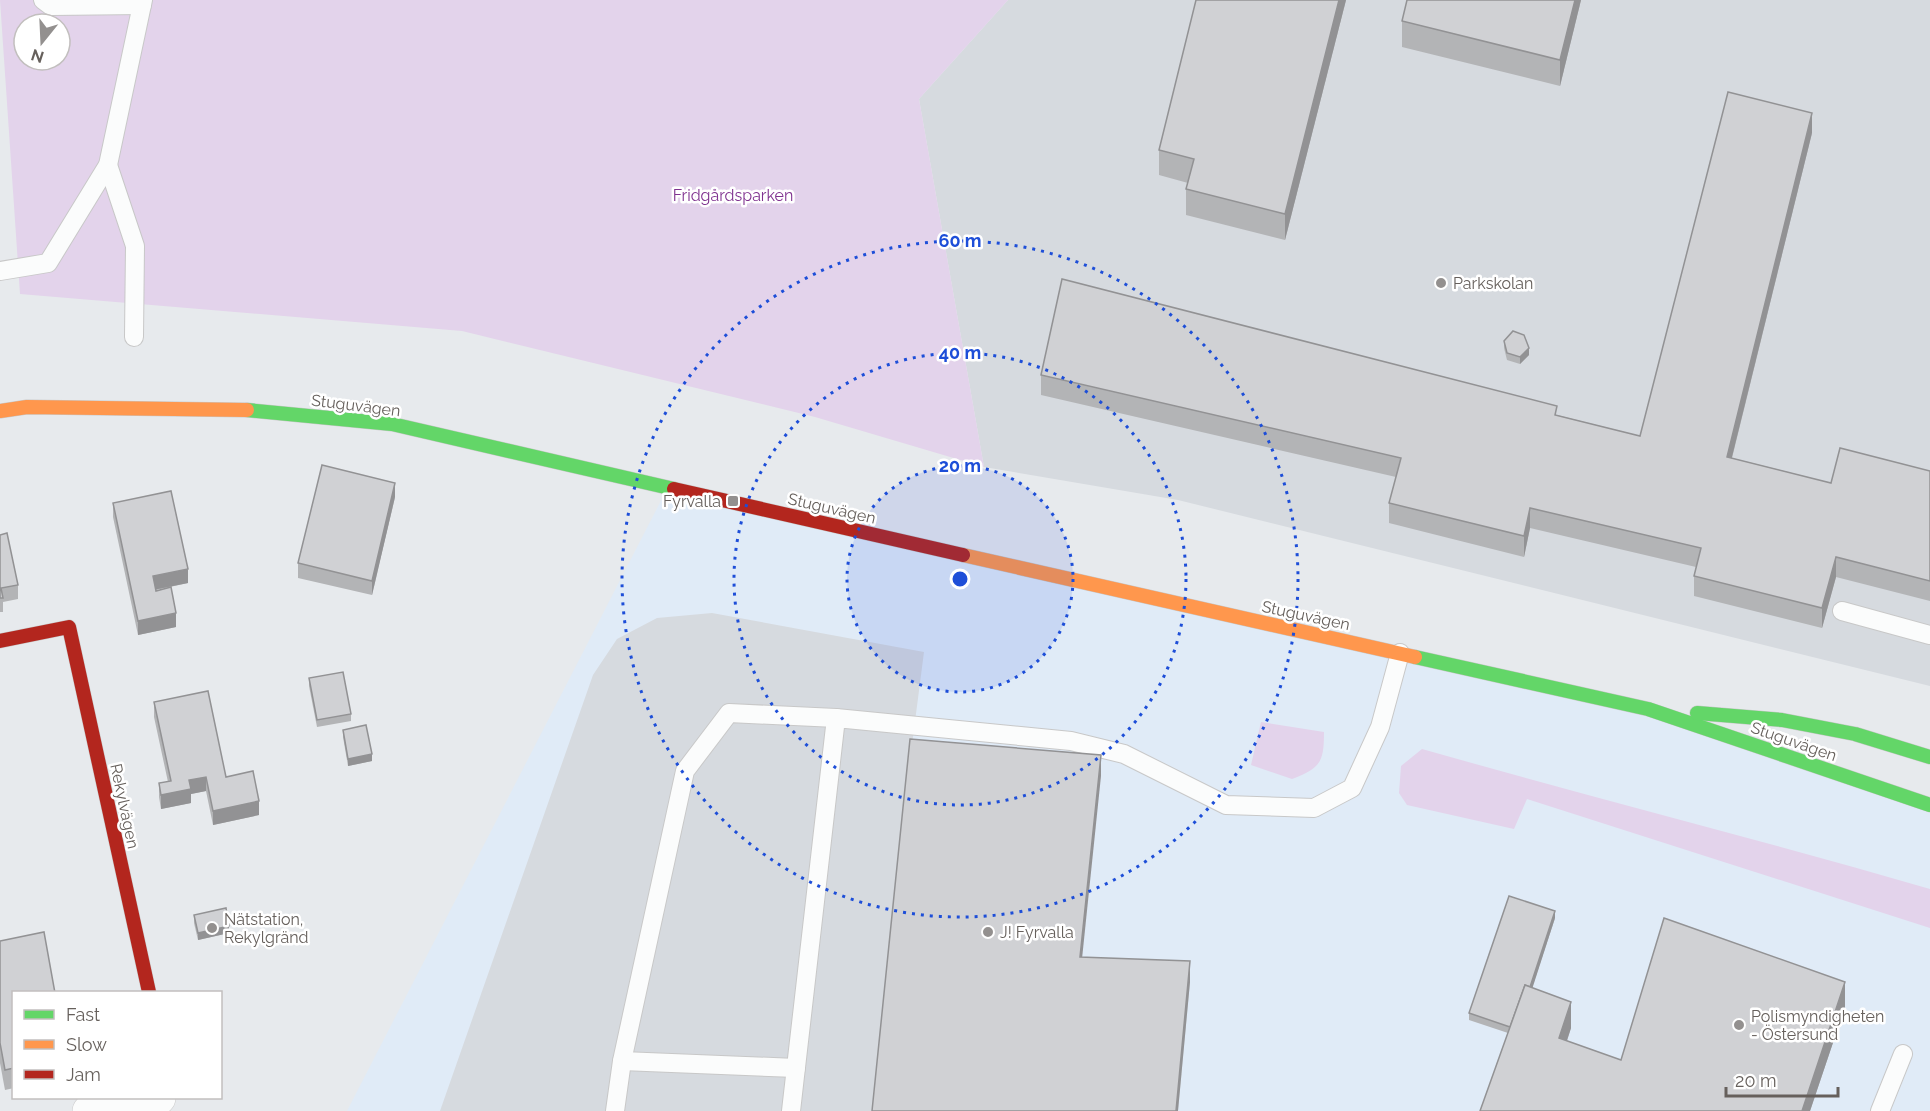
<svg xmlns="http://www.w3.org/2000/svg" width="1930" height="1111" viewBox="0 0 1930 1111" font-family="Raleway,sans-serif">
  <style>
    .commercial { fill: #e0ebf7 }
    .education { fill: #d6dadf }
    .green { fill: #e3d3eb; fill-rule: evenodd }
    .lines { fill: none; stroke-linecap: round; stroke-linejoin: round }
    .lane-casing { stroke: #c8c8c8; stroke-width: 20 }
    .street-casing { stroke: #c8c8c8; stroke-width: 34 }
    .fast-casing { stroke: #c8c8c8; stroke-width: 15 }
    .slow-casing { stroke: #c8c8c8; stroke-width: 15 }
    .jam-casing { stroke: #c8c8c8; stroke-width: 15 }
    .lane { stroke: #fbfcfc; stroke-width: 18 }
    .street { stroke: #fbfcfc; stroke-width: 33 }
    .fast { stroke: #63d668; stroke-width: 14 }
    .slow { stroke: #ff974d; stroke-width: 14 }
    .jam { stroke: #b3261e; stroke-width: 14 }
    .wall { fill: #b3b4b6 }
    .shaded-wall { fill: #929294 }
    .building { fill: #d0d1d4; stroke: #929294; stroke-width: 1.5 }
    .ring { fill: none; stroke: #1d4ed8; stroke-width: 3; stroke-dasharray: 3 6 }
    .poi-dot { fill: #93908f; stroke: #fff; stroke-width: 2 }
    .labels { text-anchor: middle; stroke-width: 5; stroke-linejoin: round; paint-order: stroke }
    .park-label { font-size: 16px; fill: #7f328f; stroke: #fff }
    .poi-label { font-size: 16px; fill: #66605c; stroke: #fff; text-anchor: start }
    .street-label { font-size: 16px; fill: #66605c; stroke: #fff }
    .centre { fill: #1d4ed8; stroke: #fff; stroke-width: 3 }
    .ring-label { font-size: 18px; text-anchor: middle; font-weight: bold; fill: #1d4ed8; stroke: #fff; stroke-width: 5; stroke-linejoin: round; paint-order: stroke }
  </style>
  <rect width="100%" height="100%" fill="#e7eaed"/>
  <!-- commercial -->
  <path class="commercial" d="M668,487l980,222 282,98v304h-1583z"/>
  <!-- education -->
  <g class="education">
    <path d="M1008,0h922v686l-752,-186 -194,-33 -65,-368z"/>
    <path d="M712,613l212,39 -14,108 -21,200 301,22 -12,129h-738l153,-436 24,-36 40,-21z"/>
  </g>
  <!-- green -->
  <g class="green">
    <path d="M0,0h1008l-89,99 65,368 -169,-50 -353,-86 -442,-37zM24,24h36v36h-36z"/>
    <path d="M1261,722l63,10c0,31 -4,36 -32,47l-41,-14z"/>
    <path d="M1422,749c169,48 339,91 508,140v39l-403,-129 -13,30 -107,-24 -8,-12 2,-27z"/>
  </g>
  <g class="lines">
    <defs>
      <g id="lane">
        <path d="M43,0l8,6 91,-1"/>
        <path d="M108,165l27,81 -1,91"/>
        <path d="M0,271l48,-8 60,-98 35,-165"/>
        <path d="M1842,611l88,24"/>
        <path d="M622,1061l174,7"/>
        <path d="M615,1111l7,-50 63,-290 44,-58 107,5"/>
        <path d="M791,1111l45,-393 235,23 53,13 102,51 88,3 38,-20 28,-61 20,-74"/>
        <path d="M1880,1111l23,-57"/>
      </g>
      <path id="street" d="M89,1111l70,-13"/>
      <g id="fast">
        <path d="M247,410l145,14 282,65"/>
        <path d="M1415,657l233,52 282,96"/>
        <path d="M1697,713l85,7 73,14 75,23"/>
      </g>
      <g id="slow">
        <path d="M0,411l27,-4 220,3"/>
        <path d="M963,555l452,102"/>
      </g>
      <g id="jam">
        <path d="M674,489l289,66"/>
        <path d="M0,641l69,-14 80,365"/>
      </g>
    </defs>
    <!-- lane casing -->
    <use href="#lane" class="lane-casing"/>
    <!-- street casing -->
    <use href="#street" class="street-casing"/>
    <!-- fast casing -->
    <use href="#fast" class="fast-casing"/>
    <!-- slow casing -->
    <use href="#slow" class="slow-casing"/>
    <!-- jam casing -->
    <use href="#jam" class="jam-casing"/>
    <!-- lane -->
    <use href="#lane" class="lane"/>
    <!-- street -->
    <use href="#street" class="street"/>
    <!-- fast -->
    <use href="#fast" class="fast"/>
    <!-- slow -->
    <use href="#slow" class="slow"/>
    <!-- jam -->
    <use href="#jam" class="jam"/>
  </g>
  <!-- wall -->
  <g class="wall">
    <path d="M1196,0h150l-61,240 -99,-25v-26l2,-6 -29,-8v-25z"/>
    <path d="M1581,0l-21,86 -158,-39v-26z"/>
    <path d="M1812,133l-80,325 99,25 99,-12v130l-94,-24 -14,51 -128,-32v-20l2,-9 -166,-39 -6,29 -135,-34v-20l7,-26 -355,-82v-20l516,40 83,21z"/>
    <path d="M1504,341l25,14 -9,9 -13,-4 -3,-12z"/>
    <path d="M395,497l-23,98 -74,-17v-15z"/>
    <path d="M113,503l75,80 -32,7 20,37 -38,8 -25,-118z"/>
    <path d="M0,535l18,50v14l-15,3v10h-3z"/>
    <path d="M309,678l42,36v7l-34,6 -8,-41z"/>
    <path d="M154,702l72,75 33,38 -46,10 -7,-34 -15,3v9l-30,6 -2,-12v-14l9,-1 -14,-65z"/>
    <path d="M343,730l29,31 -24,5 -5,-29z"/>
    <path d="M194,915l35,18 -31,7 -4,-17z"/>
    <path d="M1555,918l-23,70 39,40 -4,13 54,19 224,-53 -35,104h-330l28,-78 -39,-13v-7z"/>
    <path d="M0,941l14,52v95l-9,2 -5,-27z"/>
  </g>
  <!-- shaded-wall -->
  <g class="shaded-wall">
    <path d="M1339,0h7l-61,240v-26z"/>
    <path d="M1575,0h6l-21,86v-26z"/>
    <path d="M1812,113v20l-85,344v-20z"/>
    <path d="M1529,348v7l-9,9v-7z"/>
    <path d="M395,483v14l-23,98v-14z"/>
    <path d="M1530,508v20l-6,29v-21z"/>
    <path d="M1836,557v20l-14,51v-20z"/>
    <path d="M188,569v14l-35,7v-14z"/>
    <path d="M176,613v14l-38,8v-14z"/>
    <path d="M372,754v7l-24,5v-7z"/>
    <path d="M1101,755v21l-21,202v-21z"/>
    <path d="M206,777v14l-15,3v9l-30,6v-14l28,-15z"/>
    <path d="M259,801v14l-46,10v-14z"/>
    <path d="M1555,911v7l-30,93 -11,24z"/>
    <path d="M229,926v7l-31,7v-7z"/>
    <path d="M1190,961v21l-12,129h-2z"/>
    <path d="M1845,982v25l-35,104h-8z"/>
    <path d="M1571,1002v26l-12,36v-26z"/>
  </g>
  <!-- building -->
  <g class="building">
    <path d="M1196,0h143l-54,214 -99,-25 8,-30 -35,-9z"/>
    <path d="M1407,0h168l-15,60 -158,-39z"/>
    <path d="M1728,92l84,21 -85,344 104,26 9,-35 90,23v110l-94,-24 -14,51 -128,-32 7,-28 -171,-40 -6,28 -135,-33 12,-45 -360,-83 21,-96 495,127 -2,9 85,21z"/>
    <path d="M1513,331l11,4 5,13 -9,9 -13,-4 -3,-12z"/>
    <path d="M322,465l73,18 -23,98 -74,-18z"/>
    <path d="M171,491l17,78 -35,7 3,15 15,-4 5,26 -38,8 -25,-118z"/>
    <path d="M7,533l11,52 -17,3 2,10h-3v-63z"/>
    <path d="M343,672l8,42 -34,6 -8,-42z"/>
    <path d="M208,691l18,86 27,-6 6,30 -46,10 -7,-34 -17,3 2,9 -30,6 -2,-12 12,-2 -17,-79z"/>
    <path d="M366,725l6,29 -24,5 -5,-29z"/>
    <path d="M910,739l191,16 -21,202 110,4 -14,150h-304z"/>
    <path d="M1509,896l46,15 -25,76 -5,-2 -15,42 -41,-14z"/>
    <path d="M226,908l3,18 -31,7 -4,-18z"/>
    <path d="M1664,918l181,64 -43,129h-322l45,-126 46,17 -12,36 62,22z"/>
    <path d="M44,932l11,61h-41v75l-9,2 -5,-27v-102z"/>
  </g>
  <!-- distance rings -->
  <circle cx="960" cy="579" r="113" fill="#1d4ed8" fill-opacity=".12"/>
  <g class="ring">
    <circle cx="960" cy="579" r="113"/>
    <circle cx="960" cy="579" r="226"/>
    <circle cx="960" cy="579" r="338"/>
  </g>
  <!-- markers -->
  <g class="poi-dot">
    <circle cx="1441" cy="283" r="6"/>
    <rect x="727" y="495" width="12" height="12" rx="3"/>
    <circle cx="212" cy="928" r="6"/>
    <circle cx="988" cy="932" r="6"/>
    <circle cx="1739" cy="1025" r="6"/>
  </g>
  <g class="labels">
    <!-- park labels -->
    <g class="park-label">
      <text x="733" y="201">Fridgårdsparken</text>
    </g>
    <!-- poi labels -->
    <g class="poi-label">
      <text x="1453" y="289">Parkskolan</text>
      <text x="721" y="507" text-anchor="end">Fyrvalla</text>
      <text x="224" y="925">Nätstation,<tspan x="224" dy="18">Rekylgränd</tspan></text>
      <text x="1000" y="938">J! Fyrvalla</text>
      <text x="1751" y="1022">Polismyndigheten<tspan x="1751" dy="18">- Östersund</tspan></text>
    </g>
    <!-- street labels -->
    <g class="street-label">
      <text transform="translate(356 405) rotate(7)" y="6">Stuguvägen</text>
      <text transform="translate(832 508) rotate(13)" y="6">Stuguvägen</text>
      <text transform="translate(1306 615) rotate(12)" y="6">Stuguvägen</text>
      <text transform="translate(1794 741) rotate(19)" y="6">Stuguvägen</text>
      <text transform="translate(125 806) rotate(78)" y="6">Rekylvägen</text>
    </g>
  </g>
  <circle cx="960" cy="579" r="9" class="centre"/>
  <g class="ring-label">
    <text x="960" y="247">60 m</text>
    <text x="960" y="359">40 m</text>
    <text x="960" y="472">20 m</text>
  </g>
  <!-- legend -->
  <rect x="12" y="991" width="210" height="108" fill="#ffffff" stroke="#c2bfbe" stroke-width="1.5"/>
  <rect x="24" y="1010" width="30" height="9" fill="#63d668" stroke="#c2bfbe" stroke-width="1.5"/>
  <text x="66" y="1021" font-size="18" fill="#66605c">Fast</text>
  <rect x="24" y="1040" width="30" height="9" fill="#ff974d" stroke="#c2bfbe" stroke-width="1.5"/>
  <text x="66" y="1051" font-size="18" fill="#66605c">Slow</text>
  <rect x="24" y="1070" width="30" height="9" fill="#b3261e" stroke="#c2bfbe" stroke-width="1.5"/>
  <text x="66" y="1081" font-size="18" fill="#66605c">Jam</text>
  <!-- north arrow -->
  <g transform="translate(42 42) rotate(198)"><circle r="28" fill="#ffffff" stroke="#c2bfbe" stroke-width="1.5"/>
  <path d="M0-4.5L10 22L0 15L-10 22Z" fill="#93908f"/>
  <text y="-9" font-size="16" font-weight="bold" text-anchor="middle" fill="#66605c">N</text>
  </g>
  <!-- scale -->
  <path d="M1726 1087v9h112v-9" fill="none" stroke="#66605c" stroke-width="3"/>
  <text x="1735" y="1087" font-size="18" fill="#66605c" stroke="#ffffff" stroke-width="4.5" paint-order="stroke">20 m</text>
</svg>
